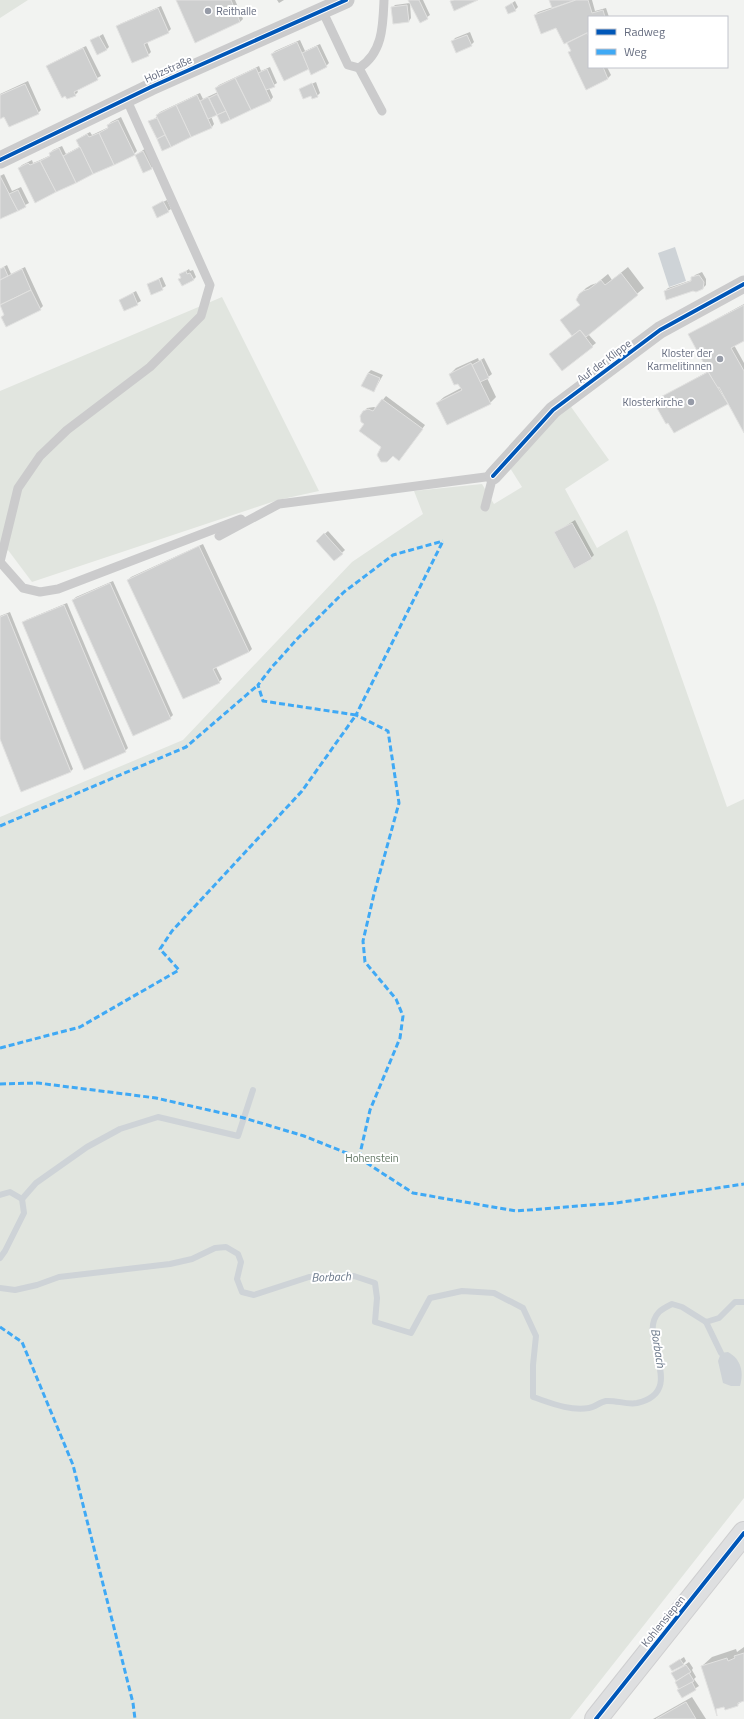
<svg xmlns="http://www.w3.org/2000/svg" width="744" height="1719" viewBox="0 0 744 1719" font-family="'Titillium Web',sans-serif">
  <style>
    .green { fill: #e1e5df }
    .water { fill: #ced3d7 }
    .shadow { fill: #0003 }
    .lines { fill: none; stroke-linecap: round; stroke-linejoin: round }
    .stream { stroke: #ced3d7; stroke-width: 6 }
    .building { fill: #cecfcf; stroke: #e2e2e1 }
    .secondary-casing { stroke: #cfcfd0; stroke-width: 24 }
    .lane { stroke: #cbcbcc; stroke-width: 9 }
    .street { stroke: #cbcbcc; stroke-width: 17 }
    .secondary { stroke: #dedfe0; stroke-width: 22 }
    .quiet { stroke: #3fa9f5; stroke-width: 3; stroke-dasharray: 6 3; stroke-linecap: butt }
    .cycleway-casing { stroke: #fff; stroke-width: 6 }
    .cycleway { stroke: #0057b8; stroke-width: 4 }
    .poi-dot { fill: #969ba7; stroke: #fff; stroke-width: 1.5 }
    .labels { text-anchor: middle; stroke-width: 4; stroke-linejoin: round; paint-order: stroke }
    .poi-label { font-size: 11px; fill: #656c7f; stroke: #fff; text-anchor: end }
    .street-label { font-size: 11px; fill: #656c7f; stroke: #fff }
    .park-label { font-size: 11px; fill: #637764; stroke: #fff }
    .water-label { font-size: 12px; font-style: italic; fill: #6a788a; stroke: #fff }
  </style>
  <rect width="100%" height="100%" fill="#f2f3f1"/>
  <!-- green -->
  <g class="green">
    <path d="M0,0h28l-28,18z"/>
    <path d="M222,297l97,194 -41,9 -246,82 -24,-32 -8,7v-166z"/>
    <path d="M569,404l40,56 -44,29 32,59 30,-18 29,75 71,202 17,-8v699l-174,221h-570v-902l183,-77 169,-178 71,-48 -9,-23 68,-7 12,20 28,-17 -12,-19z"/>
  </g>
  <!-- water -->
  <g class="water">
    <path d="M675,247l11,34 -17,6 -11,-34z"/>
    <path d="M728,1352c13,7 16,20 12,34h-9l-8,-3 -5,-22 3,-8z"/>
  </g>
  <!-- shadow -->
  <g class="shadow">
    <path d="M177,0h58l8,19 -3,3 -45,19z"/>
    <path d="M277,0h7l-5,3z"/>
    <path d="M409,0h14l7,15 -10,7z"/>
    <path d="M551,0h41l3,11 11,-3 3,9h-20v50h18l4,8 -3,3 -22,10 -17,-36 2,-2 -4,-8 -10,-15 -22,-12 3,-3 15,-5z"/>
    <path d="M515,1l3,6 -3,3 -9,-3z"/>
    <path d="M410,3l1,15 -2,3 -17,-13 3,-3z"/>
    <path d="M161,6l10,23 -3,3 -21,10 4,10 -3,3 -31,-28 3,-3z"/>
    <path d="M470,32l4,10 -3,3 -18,-4 2,-3z"/>
    <path d="M103,34l6,13 -3,3 -15,-9z"/>
    <path d="M300,40l5,11 15,-7 9,19 -3,3 -17,2 -37,-14 3,-3z"/>
    <path d="M86,46l15,30 -25,13 2,3 -3,3 -28,-28 3,-3z"/>
    <path d="M259,66l2,5 9,-4 7,16 -8,5 4,9 -2,3 -60,16 3,8 -2,3 -49,23 -13,-28 8,-6 -1,-1 3,-3 40,-19 3,6 15,-7 -2,-4 3,-3z"/>
    <path d="M28,81l13,29 -3,3 -33,2 -5,3v-24z"/>
    <path d="M316,82l4,11 -3,3 -5,-1 -12,-6z"/>
    <path d="M121,117l16,34 -3,3 -99,47 -16,-33 3,-3 10,-5 1,3 5,-2 13,-6 -1,-2 3,-3 9,-4 4,8 15,-8 -3,-6 3,-3 9,-5 2,3 17,-8 -1,-2 3,-3z"/>
    <path d="M146,148l8,17 -3,3 -15,-13z"/>
    <path d="M4,174l8,17 9,-4 8,16 -29,15v-42z"/>
    <path d="M167,200l4,9 -3,2 -15,-4z"/>
    <path d="M7,265l4,9 14,-7 18,39 -3,3 -35,5 -5,-10v-35z"/>
    <path d="M628,267l16,21 -56,46 8,9 -34,27 11,-35 -11,-14 19,-17 -2,-9 7,-7 5,-3 6,-2 11,-9 4,6z"/>
    <path d="M189,269l1,2 3,-1 3,7 -3,3 -13,-1 1,-2 -1,-2z"/>
    <path d="M702,272l4,7v6l-4,4 -37,2 3,-3 24,-8 3,-5z"/>
    <path d="M162,277l4,9 -14,8 -4,-9z"/>
    <path d="M136,291l5,10 -16,9 -5,-10z"/>
    <path d="M744,304v36l-10,5 10,18v68l-16,-29 -54,30 -20,-31 55,-30 -20,-37z"/>
    <path d="M478,358l1,3 5,-3 8,16 -5,4 9,19 -6,6h-53l7,-6 17,-9 -11,-14 6,-6z"/>
    <path d="M371,370l12,5 -9,16 -6,-18z"/>
    <path d="M386,396l39,29 -23,31 -8,-1 -5,5 -5,2 -1,-15 -18,-23 -1,-12 3,-4 7,-1 2,1z"/>
    <path d="M575,520l19,35 -3,3 -36,-25z"/>
    <path d="M328,531l17,19 -11,10 -17,-19z"/>
    <path d="M203,544l49,105 -3,3 -33,15 6,12 -3,3 -91,-102 3,-3z"/>
    <path d="M113,581l60,134 -3,3 -97,-118 3,-3z"/>
    <path d="M67,603l61,145 -3,3 -101,-128 2,-3z"/>
    <path d="M10,612l63,157 -3,3 -70,-36v-120z"/>
    <path d="M744,1647v53l-7,5 -35,-39 10,-9 24,-8 1,3z"/>
    <path d="M684,1657l2,4 -3,3 -13,2z"/>
    <path d="M689,1662l4,6 -1,2 4,7 -2,2 5,7 -17,11 -5,-16 -4,-8z"/>
    <path d="M692,1697l14,22h-53z"/>
  </g>
  <g class="lines">
    <!-- stream -->
    <g class="stream">
      <path d="M0,1195l10,-3 12,7 2,14 -19,38 -5,7"/>
      <path d="M22,1199l14,-16 51,-36 33,-18 38,-12 80,19 15,-46"/>
      <path d="M0,1288l15,2 22,-5 22,-8 111,-13 22,-5 23,-11 11,-1 12,7 3,8 -4,17 5,13 12,3 55,-18 45,-1 21,7 2,15 -2,24 36,11 19,-35 32,-7 32,2 29,15 13,28 -3,29v32c18,6 36,14 56,11 6,-1 11,-6 17,-7 10,-1 21,4 31,2 53,-12 -2,-66 22,-91 3,-3 9,-6 13,-8l10,3 24,15 13,-4 16,-16h9"/>
      <path d="M706,1322l15,31"/>
    </g>
  </g>
  <!-- building -->
  <g class="building">
    <path d="M176,0h55l9,22 -45,21z"/>
    <path d="M408,0h11l9,19 -8,4z"/>
    <path d="M454,0h24l-24,11 -4,-10z"/>
    <path d="M549,0h27l-24,8z"/>
    <path d="M576,0h12l4,13 11,-3 2,7h-16v15l-25,12 -8,-16 -15,6 -7,-19z"/>
    <path d="M512,3l4,8 -8,3 -3,-7z"/>
    <path d="M407,5l2,17 -16,2 -2,-17z"/>
    <path d="M158,8l11,25 -25,11 5,12 -17,7 -16,-37z"/>
    <path d="M587,33l2,4v30h14l5,12 -22,11 -18,-38 3,-1 -4,-8z"/>
    <path d="M467,35l5,11 -16,7 -5,-12z"/>
    <path d="M99,36l8,14 -10,5 -7,-15z"/>
    <path d="M297,42l12,27 -25,12 -13,-27z"/>
    <path d="M317,46l10,21 -16,8 -9,-22z"/>
    <path d="M83,48l15,32 -24,12 2,4 -9,3 -2,-3 -3,2 -16,-32z"/>
    <path d="M256,68l15,33 -20,9 -16,-32z"/>
    <path d="M267,69l8,18 -9,3 -8,-17z"/>
    <path d="M235,78l16,32 -21,10 -15,-32z"/>
    <path d="M312,83l6,14 -6,2 -1,-3 -8,3 -4,-10z"/>
    <path d="M25,84l14,30 -30,13 -5,-10 -4,2v-24z"/>
    <path d="M217,94l9,17 -9,4 -8,-17z"/>
    <path d="M197,95l15,33 -21,9 -15,-32z"/>
    <path d="M208,97l9,18 -9,4 -8,-18z"/>
    <path d="M176,105l15,32 -20,10 -15,-32z"/>
    <path d="M226,111l4,9 -9,4 -4,-9z"/>
    <path d="M157,118l8,17 -8,4 -9,-18z"/>
    <path d="M118,120l17,35 -21,10 -15,-32 9,-5 -1,-3z"/>
    <path d="M99,133l15,32 -21,9 -17,-34 11,-6 2,3z"/>
    <path d="M165,135l6,12 -9,4 -5,-12z"/>
    <path d="M80,147l13,27 -17,9 -13,-27z"/>
    <path d="M59,148l17,35 -20,9 -16,-31 10,-5 -1,-3z"/>
    <path d="M143,151l9,18 -9,4 -8,-18z"/>
    <path d="M40,161l16,31 -21,11 -17,-35 10,-5 2,2z"/>
    <path d="M0,176l18,35 -18,8z"/>
    <path d="M18,190l8,17 -8,4 -9,-17z"/>
    <path d="M163,201l6,11 -12,6 -5,-11z"/>
    <path d="M4,267l4,9 -8,4v-11z"/>
    <path d="M22,269l9,21 -31,15v-25z"/>
    <path d="M186,271l1,3 3,-1 4,7 -12,6 -4,-7 3,-1 -2,-4z"/>
    <path d="M621,273l17,22 -52,42 -6,-7 -8,6 -12,-16 20,-15 -4,-5 3,-6 4,-3 6,-2 12,-9 4,5z"/>
    <path d="M699,275l5,7 -1,7 -7,3 -3,-1 -27,9 -2,-9 27,-10v-4z"/>
    <path d="M159,279l4,11 -12,5 -4,-11z"/>
    <path d="M31,290l10,20 -35,17 -5,-10 3,-2 -4,-10z"/>
    <path d="M133,293l5,12 -14,6 -5,-11z"/>
    <path d="M744,305v36l-13,7 13,23v62l-25,-46 -2,1 -29,-54z"/>
    <path d="M580,330l13,17 -31,24 -13,-17z"/>
    <path d="M481,360l8,18 -9,4 -8,-17z"/>
    <path d="M471,363l20,41 -44,21 -11,-22 26,-13 -4,-6 -4,1 -5,-11z"/>
    <path d="M708,372l20,32 -54,29 -6,-10 -2,1 -13,-23z"/>
    <path d="M368,373l12,5 -6,14 -13,-6z"/>
    <path d="M382,399l41,30 -24,32 -6,-5 -6,6h-6l-4,-7 4,-8 -22,-16 5,-7 -3,-2 -1,-6 3,-5 5,-2 5,2z"/>
    <path d="M572,523l20,36 -18,10 -20,-37z"/>
    <path d="M324,533l19,21 -9,7 -18,-20z"/>
    <path d="M199,546l50,106 -36,17 7,14 -37,16 -56,-119z"/>
    <path d="M110,583l61,136 -38,17 -61,-136z"/>
    <path d="M64,605l62,147 -42,18 -62,-148z"/>
    <path d="M7,614l64,158 -50,20 -21,-53v-122z"/>
    <path d="M744,1653v48l-6,2v3l-13,4 -1,-3 -8,2 1,7 -16,-50 26,-8 1,3 7,-3 -1,-2z"/>
    <path d="M680,1659l4,6 -12,6 -3,-5z"/>
    <path d="M686,1665l5,7 -15,9 -5,-8z"/>
    <path d="M689,1673l5,8 -15,9 -4,-8z"/>
    <path d="M692,1682l4,8 -14,8 -5,-8z"/>
    <path d="M686,1702l10,17h-40z"/>
  </g>
  <g class="lines">
    <defs>
      <path id="secondary" d="M596,1719l148,-186"/>
    </defs>
    <!-- secondary casing -->
    <use href="#secondary" class="secondary-casing"/>
    <!-- lane -->
    <g class="lane">
      <path d="M322,10l26,55 11,3c24,-15 24,-43 25,-68"/>
      <path d="M359,68l23,43"/>
      <path d="M219,536l60,-32 214,-28 -8,31"/>
      <path d="M0,562l18,-74 22,-32 27,-26 83,-63 51,-51 9,-31 -84,-187"/>
      <path d="M0,562l23,26 17,4 18,-3 183,-70"/>
    </g>
    <!-- street -->
    <g class="street">
      <path d="M0,160l151,-73 195,-87"/>
      <path d="M493,476l60,-66 107,-80 84,-46"/>
    </g>
    <!-- secondary -->
    <use href="#secondary" class="secondary"/>
    <!-- quiet -->
    <g class="quiet">
      <path d="M0,826l186,-79 72,-62"/>
      <path d="M0,1048l80,-21 99,-57 -19,-21 12,-18 130,-140 54,-76 -93,-14 -5,-16 14,-18 26,-29 46,-46 49,-37 50,-14"/>
      <path d="M0,1084l38,-1 118,15 88,20 60,18 55,22 54,35 103,18 100,-8 128,-19"/>
      <path d="M359,1158l11,-48 30,-72 3,-22 -7,-17 -31,-37 -2,-21 11,-47 25,-91 -11,-72 -32,-16 87,-174"/>
      <path d="M0,1327l22,15 51,123 60,238 2,16"/>
    </g>
    <defs>
      <g id="cycleway">
        <path d="M0,160l151,-73 195,-87"/>
        <path d="M493,476l60,-66 107,-80 84,-46"/>
        <path d="M596,1719l148,-186"/>
      </g>
    </defs>
    <!-- cycleway casing -->
    <use href="#cycleway" class="cycleway-casing"/>
    <!-- cycleway -->
    <use href="#cycleway" class="cycleway"/>
  </g>
  <!-- markers -->
  <g class="poi-dot">
    <circle cx="208" cy="11" r="4"/>
    <circle cx="720" cy="359" r="4"/>
    <circle cx="691" cy="402" r="4"/>
  </g>
  <g class="labels">
    <!-- poi labels -->
    <g class="poi-label">
      <text x="216" y="15" text-anchor="start">Reithalle</text>
      <text x="712" y="357">Kloster der<tspan x="712" dy="13">Karmelitinnen</tspan></text>
      <text x="683" y="406">Klosterkirche</text>
    </g>
    <!-- street labels -->
    <g class="street-label">
      <text transform="translate(168 69) rotate(-24)" y="4">Holzstraße</text>
      <text transform="translate(604 361) rotate(-37)" y="4">Auf der Klippe</text>
      <text transform="translate(663 1621) rotate(-51)" y="4">Kohlensiepen</text>
    </g>
    <!-- park labels -->
    <g class="park-label">
      <text x="372" y="1162">Hohenstein</text>
    </g>
    <!-- water labels -->
    <g class="water-label">
      <text transform="translate(331 1277) rotate(-2)" y="4">Borbach</text>
      <text transform="translate(658 1348) rotate(81)" y="4">Borbach</text>
    </g>
  </g>
  <!-- legend -->
  <rect x="588" y="16" width="140" height="52" fill="#ffffff" stroke="#c1c4cc"/>
  <rect x="596" y="29" width="20" height="6" fill="#0057b8" stroke="#c1c4cc"/>
  <text x="624" y="36" font-size="12" fill="#656c7f">Radweg</text>
  <rect x="596" y="49" width="20" height="6" fill="#3fa9f5" stroke="#c1c4cc"/>
  <text x="624" y="56" font-size="12" fill="#656c7f">Weg</text>
</svg>
